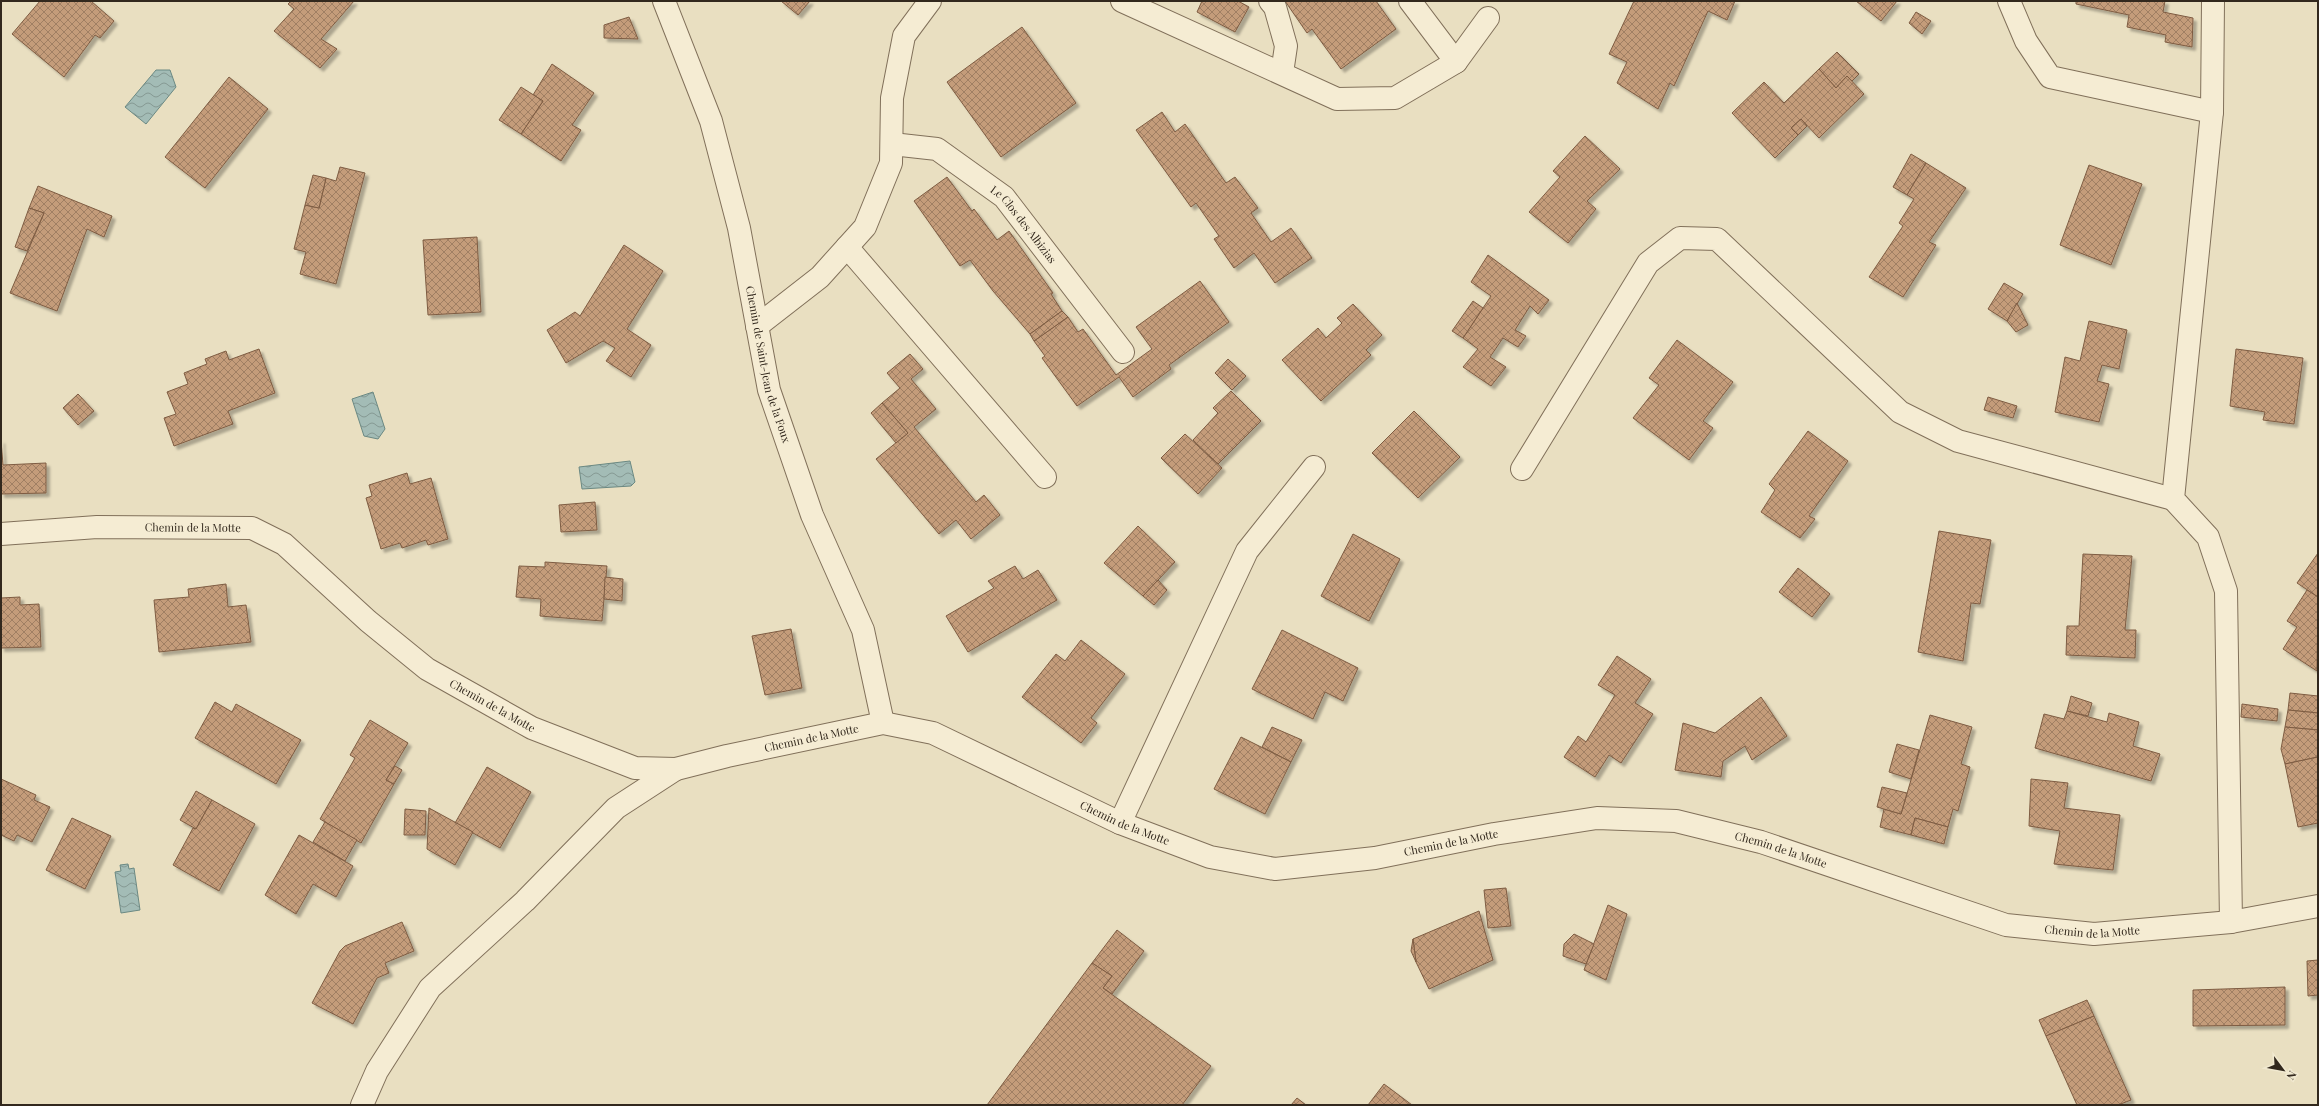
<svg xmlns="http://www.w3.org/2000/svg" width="2319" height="1106" viewBox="0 0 2319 1106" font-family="'Playfair Display',serif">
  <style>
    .water { fill: url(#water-waves); stroke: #6b8983 }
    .building { fill: url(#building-cross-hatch); stroke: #7e5c42; filter: url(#shadow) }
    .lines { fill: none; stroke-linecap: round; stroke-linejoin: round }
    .minor-casing { stroke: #81705a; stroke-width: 24 }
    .minor { stroke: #f5ecd3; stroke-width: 22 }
    .labels { text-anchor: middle; stroke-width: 3.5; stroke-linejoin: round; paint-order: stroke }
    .street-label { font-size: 11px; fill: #32281d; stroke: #f1e9d0 }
  </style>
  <defs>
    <pattern id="water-waves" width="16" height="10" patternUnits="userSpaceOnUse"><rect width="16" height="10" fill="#a3bcb6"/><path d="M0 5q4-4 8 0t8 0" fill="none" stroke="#859993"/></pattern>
    <pattern id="building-cross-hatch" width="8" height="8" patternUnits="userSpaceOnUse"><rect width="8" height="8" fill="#c49c7a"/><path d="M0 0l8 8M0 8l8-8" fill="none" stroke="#a07f63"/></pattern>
    <filter id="shadow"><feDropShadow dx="3.5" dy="3.5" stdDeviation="1" flood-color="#0004"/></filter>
  </defs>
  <rect width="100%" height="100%" fill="#e9dfc1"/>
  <!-- water -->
  <g class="water">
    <path d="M156,70h14l6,17 -30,37 -21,-17z"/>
    <path d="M373,392l12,37 -7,10 -14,-3 -12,-37z"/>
    <path d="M630,461l5,21 -4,4 -49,3 -3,-22z"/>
    <path d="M128,864l1,5 5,-1 6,42 -19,3 -6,-41 6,-1 -1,-6z"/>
  </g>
  <!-- building -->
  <g class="building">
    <path d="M40,1h51l23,20 -14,17 -5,-3 -31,42 -52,-43z"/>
    <path d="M291,1h63l-33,38 16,10 -17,19 -46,-37 20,-22 -6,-5z"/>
    <path d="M781,1h29l-12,14z"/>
    <path d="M1202,1h36l11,6 -14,25 -38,-20z"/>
    <path d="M1285,1h91l20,28 -55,40 -29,-40 -5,4z"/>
    <path d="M1634,1h101l-8,19 -19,-9 -34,75 -4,-3 -12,26 -41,-26 10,-21 -18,-8z"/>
    <path d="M1856,1h41l-16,20z"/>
    <path d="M2076,1h89l-2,11 30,6 -1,29 -27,-5 1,-7 -39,-8 2,-12 -53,-11z"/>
    <path d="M1916,12l15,9 -9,13 -13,-11z"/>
    <path d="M629,17l9,22 -34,-1v-13z"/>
    <path d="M1022,27l54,76 -75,54 -54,-75z"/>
    <path d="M1837,52l22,22 -7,7 -5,-5 -11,12 -17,-19z"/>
    <path d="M552,64l42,29 -22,32 9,5 -20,31 -40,-27 22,-33 -10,-6z"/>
    <path d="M1819,69l17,19 11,-12 17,18 -45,44 -18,-19 -10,9 7,7 -23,23 -43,-45 32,-31 20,21z"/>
    <path d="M229,77l39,32 -63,79 -40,-31z"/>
    <path d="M521,87l22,14 -22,33 -22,-14z"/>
    <path d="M1162,112l13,20 10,-8 41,59 9,-6 23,31 -7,5 20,29 20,-14 21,30 -37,25 -21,-30 -20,15 -20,-29 5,-3 -23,-33 -5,4 -55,-77z"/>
    <path d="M1801,119l6,7 -9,9 -7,-7z"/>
    <path d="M1585,136l35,33 -33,32 9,8 -28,34 -39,-31 31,-35 -7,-6z"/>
    <path d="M1911,154l15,9 -19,32 -14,-8z"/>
    <path d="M1926,163l40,25 -37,54 7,3 -33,52 -34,-20 34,-51 -4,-3 15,-24 -7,-4z"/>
    <path d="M2089,165l53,19 -31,81 -51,-20z"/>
    <path d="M340,167l25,6 -29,111 -36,-10 6,-22 -12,-3 11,-44 14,3 7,-30 10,3z"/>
    <path d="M313,175l13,3 -7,30 -14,-3z"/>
    <path d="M947,177l25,34 2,-2 23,31 12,-9 44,62 -2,1 11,17 -32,23 -37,-43 -23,-31 -10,6 -46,-65z"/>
    <path d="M38,186l74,30 -8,21 -17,-8 -30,82 -47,-18 34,-80 -15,-5z"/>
    <path d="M29,208l15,5 -17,38 -12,-4z"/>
    <path d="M477,237l4,75 -53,3 -5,-75z"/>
    <path d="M624,245l39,26 -36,58 24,16 -20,32 -25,-16 9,-13 -12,-7 -37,22 -19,-33 28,-18 5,4z"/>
    <path d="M1488,255l61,45 -11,14 -8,-8 -15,24 11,6 -8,11 -15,-9 -13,19 16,10 -15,19 -28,-19 15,-18 -15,-11 28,-42 -20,-14z"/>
    <path d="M1200,281l29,41 -60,43 2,4 -38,28 -14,-20 -42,29 -35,-48 3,-2 -11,-15 34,-24 10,15 5,-3 33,46 36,-26 -16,-22z"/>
    <path d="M2004,283l19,11 -16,27 -19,-12z"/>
    <path d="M1473,301l10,7 -20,30 -11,-7z"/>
    <path d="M2017,303l11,22 -12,7 -9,-11z"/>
    <path d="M1353,304l29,31 -16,15 5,5 -50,46 -39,-41 36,-32 8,10 16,-15 -5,-5z"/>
    <path d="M1062,311l6,6 -34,24 -4,-7z"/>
    <path d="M2089,321l38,9 -8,39 -17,-4 -5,16 12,3 -10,38 -44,-10 10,-55 15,4z"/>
    <path d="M1677,340l56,42 -30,39 10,7 -24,32 -56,-42 26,-33 -10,-7z"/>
    <path d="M259,349l16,44 -47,18 5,13 -59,22 -10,-28 12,-4 -9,-22 21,-8 -4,-11 23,-9 -2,-5 21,-8 3,9z"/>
    <path d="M2236,349l67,9 -9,66 -31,-4 2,-8 -35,-6z"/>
    <path d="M910,354l13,15 -12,10 25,30 -22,18 62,75 8,-7 16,20 -29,24 -15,-19 -17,14 -63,-75 32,-26 -26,-30 18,-15 -13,-15z"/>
    <path d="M1228,359l18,17 -14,14 -17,-17z"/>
    <path d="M1231,391l30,30 -43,43 -25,-24 25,-27 -5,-5z"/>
    <path d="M78,394l16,17 -16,14 -15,-17z"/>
    <path d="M1988,397l29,9 -4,12 -29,-8z"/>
    <path d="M882,403l26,30 -12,10 -25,-30z"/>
    <path d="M1414,411l46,46 -42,41 -46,-45z"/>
    <path d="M1808,431l40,30 -39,55 6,3 -15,19 -39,-26 14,-22 -6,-6z"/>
    <path d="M1185,434l37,34 -24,26 -37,-36z"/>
    <path d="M1,440l2,25 43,-2v30l-45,1z"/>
    <path d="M407,473l3,11 21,-6 17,61 -20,6 -2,-5 -24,8 -2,-5 -19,6 -15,-51 6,-2 -3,-11z"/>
    <path d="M595,502l2,28 -36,2 -2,-27z"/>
    <path d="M1138,526l37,36 -32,34 -39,-33z"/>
    <path d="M1939,531l52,9 -11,64 -9,-1 -8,58 -45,-9z"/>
    <path d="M1353,534l47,25 -31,62 -48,-25z"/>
    <path d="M2318,553v44l-21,-14z"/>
    <path d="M2083,554l49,2 -7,74h11l-1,28 -69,-3 1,-29h12z"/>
    <path d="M545,562l62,4 -5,55 -62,-5 1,-17 -25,-2 3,-31 26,1z"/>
    <path d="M1015,566l8,13 15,-9 19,30 -89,52 -22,-36 48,-28 -6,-7z"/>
    <path d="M1798,568l32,26 -18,23 -33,-25z"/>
    <path d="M605,577l18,2 -1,22 -18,-2z"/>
    <path d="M1158,580l9,10 -13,15 -11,-9z"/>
    <path d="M226,584l2,23 18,-2 5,37 -92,10 -5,-52 35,-3 -1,-8z"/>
    <path d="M2307,590l11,7 -1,74 -34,-22 14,-22 -10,-6z"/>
    <path d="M20,597v8l19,-1 2,43 -40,1v-50z"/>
    <path d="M791,629l11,59 -37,7 -13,-59z"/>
    <path d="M1282,630l76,38 -15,33 -18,-9 -12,27 -61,-30z"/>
    <path d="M1081,640l44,34 -34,44 6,5 -16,20 -59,-46 34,-43 9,7z"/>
    <path d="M1617,656l34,23 -16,24 18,11 -32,49 -12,-8 -14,22 -31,-20 14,-21 8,6 29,-47 -17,-10z"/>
    <path d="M2290,693l28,3v17l-30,-3z"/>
    <path d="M2071,696l21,7 -4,13 -21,-5z"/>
    <path d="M1761,697l26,39 -35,24 -7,-14 -22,15 -2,16 -46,-7 8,-47 32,10z"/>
    <path d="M215,702l17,10 4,-8 65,36 -25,44 -81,-46z"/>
    <path d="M2242,704l36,5 -1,12 -36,-4z"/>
    <path d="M2288,710l30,3v17l-33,-3z"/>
    <path d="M2067,711l40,11 2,-9 30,9 -6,24 27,8 -9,27 -116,-33 9,-34 20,5z"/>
    <path d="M1930,715l42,12 -11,37 9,3 -12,44 -5,-2 -5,18 -33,-9 -4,17 -31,-8 4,-18 17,5z"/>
    <path d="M370,720l38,23 -22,37 8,4 -33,59 -41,-24 35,-61 -5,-3z"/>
    <path d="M1272,727l30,13 -11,22 -29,-15z"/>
    <path d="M2285,727l33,3v27l-33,7 -4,-15z"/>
    <path d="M1241,737l50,25 -26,52 -51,-25z"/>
    <path d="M1897,744l22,6 -8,29 -22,-7z"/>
    <path d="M2318,757v66l-20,4 -13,-63z"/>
    <path d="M395,766l7,4 -8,14 -8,-4z"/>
    <path d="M487,767l44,25 -31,56 -45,-25z"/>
    <path d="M1,779l35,16 -2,5 16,7 -18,35 -15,-7 -3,6 -13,-6z"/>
    <path d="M2031,779l37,4 -4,25 56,7 -7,55 -59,-6 6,-33 -31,-5z"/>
    <path d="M1882,787l25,6 -6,21 -24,-7z"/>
    <path d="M196,791l16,9 -16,29 -16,-9z"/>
    <path d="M212,800l43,24 -36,67 -46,-26 20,-37 3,1z"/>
    <path d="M429,808l44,24 -18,33 -28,-16z"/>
    <path d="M405,809l21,2 -1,24h-21z"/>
    <path d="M72,818l39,18 -26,53 -39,-19z"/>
    <path d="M1915,818l33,9 -4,17 -33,-9z"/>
    <path d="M325,822l32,18 -12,21 -32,-19z"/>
    <path d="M299,835l54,31 -17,31 -23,-13 -17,30 -31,-19z"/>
    <path d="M1506,888l5,38 -23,2 -4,-38z"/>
    <path d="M1608,905l19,9 -21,66 -22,-10z"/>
    <path d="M1479,911l14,49 -64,29 -13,-27 -3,-23z"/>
    <path d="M402,922l12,29 -29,12 4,10 -12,5 -24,46 -41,-21 28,-52 5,-5z"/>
    <path d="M1117,930l27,21 -32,43 -9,-6 9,-12 -20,-13z"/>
    <path d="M1574,934l20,10 -8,20 -23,-8 1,-12z"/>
    <path d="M1413,939l3,23 -5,-11z"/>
    <path d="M2318,960v35l-10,1 -1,-35z"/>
    <path d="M1092,963l20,13 -9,12 108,78 -29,39h-195z"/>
    <path d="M2285,987v38l-92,1v-36z"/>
    <path d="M2087,1000l7,16 -48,20 -7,-16z"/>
    <path d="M2094,1016l37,84 -13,5h-41l-31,-69z"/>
    <path d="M1384,1084l28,21h-44z"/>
    <path d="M1297,1098l9,7h-15z"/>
  </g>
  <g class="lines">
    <defs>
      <g id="minor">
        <path id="s1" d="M664,1l47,120 28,107 30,162 43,125 51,115 20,93"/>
        <path d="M1122,1l215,98 58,-1 61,-36 32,-44"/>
        <path d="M1270,1l5,6 11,39 -4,27"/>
        <path d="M1410,1l46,61"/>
        <path d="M2009,1l17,40 24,36 162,35"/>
        <path d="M2213,1l-1,111 -39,387 35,38 18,54 5,331"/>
        <path id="s2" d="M892,144l45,5 67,48 119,155"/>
        <path d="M847,247l198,230"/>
        <path d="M757,326l63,-49 45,-50 26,-64 1,-65 12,-62 26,-35"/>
        <path d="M1522,469l126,-206 32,-25 37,1 183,173 58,29 215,58"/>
        <path id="s3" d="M1,534l96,-7 155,1 32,16 84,77 59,48 105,59 103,40 41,1 51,-13 156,-33 50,10 187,90 90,34 65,12 100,-11 119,-24 103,-16 79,3 85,21 245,83 88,9 137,-12 87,-16"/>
        <path d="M1120,823l127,-272 67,-84"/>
        <path d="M362,1105l15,-34 53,-83 95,-87 91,-93 60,-39"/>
      </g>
    </defs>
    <!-- minor casing -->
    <use href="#minor" class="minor-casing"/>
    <!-- minor -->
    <use href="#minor" class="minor"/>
  </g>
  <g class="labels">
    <!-- street labels -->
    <g class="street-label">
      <text dy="4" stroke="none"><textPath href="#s2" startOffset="161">Le Clos des Albizias</textPath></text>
      <text dy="4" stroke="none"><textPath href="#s1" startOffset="379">Chemin de Saint-Jean de la Foux</textPath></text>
      <text dy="4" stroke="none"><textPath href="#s3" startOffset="192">Chemin de la Motte</textPath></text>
      <text dy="4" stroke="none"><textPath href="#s3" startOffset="552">Chemin de la Motte</textPath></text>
      <text dy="4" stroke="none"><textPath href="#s3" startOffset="888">Chemin de la Motte</textPath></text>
      <text dy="4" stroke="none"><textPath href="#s3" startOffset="1224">Chemin de la Motte</textPath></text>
      <text dy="4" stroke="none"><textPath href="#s3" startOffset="1560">Chemin de la Motte</textPath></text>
      <text dy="4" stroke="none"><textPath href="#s3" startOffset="1896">Chemin de la Motte</textPath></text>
      <text dy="4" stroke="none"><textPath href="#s3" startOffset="2220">Chemin de la Motte</textPath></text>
    </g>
  </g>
  <!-- border -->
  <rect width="2319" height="1106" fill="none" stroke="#32281d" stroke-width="4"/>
  <!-- north arrow -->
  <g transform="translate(2283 1070) rotate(122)" stroke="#f1e9d0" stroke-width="3" paint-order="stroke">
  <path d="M0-3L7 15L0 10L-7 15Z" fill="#32281d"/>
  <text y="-6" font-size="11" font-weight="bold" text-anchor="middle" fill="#32281d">N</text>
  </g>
</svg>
